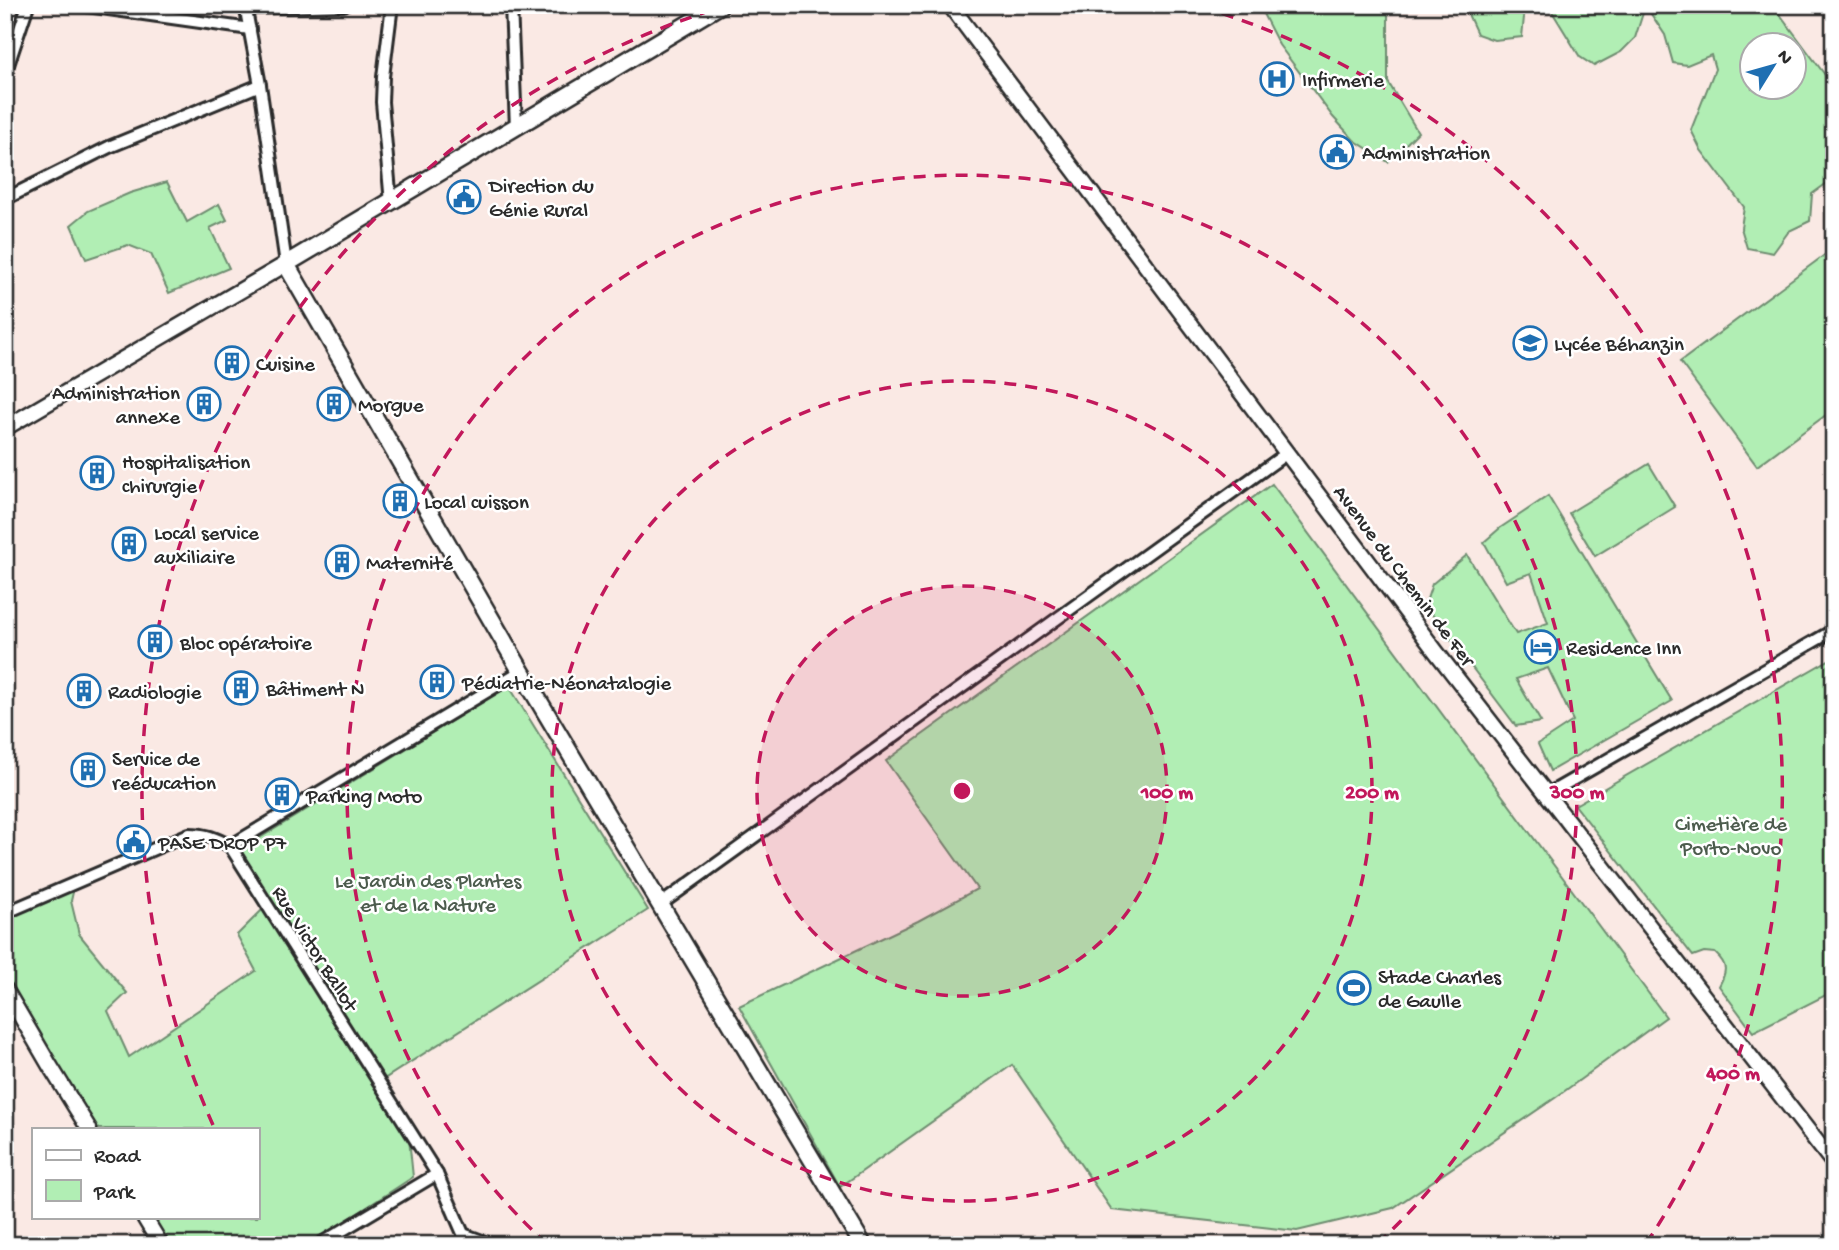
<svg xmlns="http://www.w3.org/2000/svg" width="1839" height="1250" viewBox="0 0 1839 1250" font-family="'Gochi Hand',sans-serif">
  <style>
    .green { fill: #b1eeb4; stroke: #6e8c70; stroke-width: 2; fill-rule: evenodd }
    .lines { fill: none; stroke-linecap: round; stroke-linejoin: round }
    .minor-casing { stroke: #2b2b2b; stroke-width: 16 }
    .tertiary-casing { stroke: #2b2b2b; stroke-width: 19 }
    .secondary-casing { stroke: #2b2b2b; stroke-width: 21 }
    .minor { stroke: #fff; stroke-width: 10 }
    .tertiary { stroke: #fff; stroke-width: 14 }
    .secondary { stroke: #fff; stroke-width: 16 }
    .ring { fill: none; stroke: #c2185b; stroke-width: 3.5; stroke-dasharray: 12 9 }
    .labels { text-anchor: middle; stroke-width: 5; stroke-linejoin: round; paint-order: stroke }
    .poi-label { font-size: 21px; fill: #2b2b2b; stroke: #fff; text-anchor: start }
    .street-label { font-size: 21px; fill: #2b2b2b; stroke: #fff }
    .park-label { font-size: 21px; fill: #4c5c4d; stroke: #fff }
    .centre { fill: #c2185b; stroke: #fff; stroke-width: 3.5 }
    .ring-label { font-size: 21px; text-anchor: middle; font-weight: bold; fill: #c2185b; stroke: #fff; stroke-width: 5; stroke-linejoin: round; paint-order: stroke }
  </style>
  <rect width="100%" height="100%" fill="#fae9e4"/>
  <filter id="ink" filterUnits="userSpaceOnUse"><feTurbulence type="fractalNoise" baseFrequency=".0143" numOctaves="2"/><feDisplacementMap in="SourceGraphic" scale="14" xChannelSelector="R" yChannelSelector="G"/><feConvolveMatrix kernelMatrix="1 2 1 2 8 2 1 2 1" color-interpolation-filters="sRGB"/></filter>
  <g filter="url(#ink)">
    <!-- green -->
    <g class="green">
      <path d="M1261,5h127v77l30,50 -30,30 -34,-22 -21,-23 -54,-72 -19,-37z"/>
      <path d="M1461,5h55l8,12 -2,20 -28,3 -17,-6 -10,-22z"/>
      <path d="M1548,5h90l5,8 -8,25 -14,14 -27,14 -14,-9z"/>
      <path d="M1645,5h128l61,82v91l-22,16 -2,27 -21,10 -16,22 -26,-5 -6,-20 3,-21 -43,-57 -10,-20 24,-61 -4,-14 -24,10 -14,-2 -8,-28zM1752,46h42v42h-42z"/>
      <path d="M167,182l20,40 32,-18 8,16 -17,8 19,40 -60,25 -18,-39 -23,-9 -42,14 -15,-34 17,-14 42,-18z"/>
      <path d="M1834,248v161l-77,57 -77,-104z"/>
      <path d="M1649,464l26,43 -80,49 -26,-43z"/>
      <path d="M1272,484l394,533 -111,81 -162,110 -96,23 -185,-21 -100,-145 -172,122 -101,-181 179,-85 59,-32 -91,-128z"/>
      <path d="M1548,496l124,205 -122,70 -12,-27 35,-23 -25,-53 -32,11 25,43 -25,4 -91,-121 7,-21 35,-29 49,79 32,-11 -17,-50 -25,9 -22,-40 16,-14z"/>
      <path d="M1834,657v334l-81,41 -34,-46c8,-15 9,-21 -4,-33l-11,-1 -11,4 -118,-151z"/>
      <path d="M509,686l139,224 -264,169 -144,-229z"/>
      <path d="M75,883l-4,18 8,33 48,59 -19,18 21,46 127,-86 -19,-36 29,-29 142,223 5,48 -104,68h-148l-17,-28h113v-88h-168l-84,-142v-74z"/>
    </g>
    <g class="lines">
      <defs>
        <g id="minor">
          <path d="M80,5l170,24"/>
          <path d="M245,5l15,80 26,179"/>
          <path d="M511,5l5,122"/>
          <path d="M246,8l98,-3"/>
          <path d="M5,74l23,-69"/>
          <path d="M5,199l104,-52 151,-62"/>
          <path d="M391,203l-9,-101 1,-25 9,-72"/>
          <path d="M1546,795l288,-165"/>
          <path d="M230,846l291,-175"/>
          <path d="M661,904l626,-451"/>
          <path d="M5,913l184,-79c16,0 27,4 41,12l207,328 31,71"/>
          <path d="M463,1234l30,11"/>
          <path d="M318,1245l119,-71"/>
        </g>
        <g id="tertiary">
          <path d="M950,5l487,648 397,511"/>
          <path d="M5,428l281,-164"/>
          <path d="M5,989l45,77 39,63"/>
          <path d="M144,1217l17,28"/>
        </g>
        <path id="secondary" d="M720,5l-434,259 235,407 342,574"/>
      </defs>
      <!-- minor casing -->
      <use href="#minor" class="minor-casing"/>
      <!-- tertiary casing -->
      <use href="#tertiary" class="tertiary-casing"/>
      <!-- secondary casing -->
      <use href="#secondary" class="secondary-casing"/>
      <!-- minor -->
      <use href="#minor" class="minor"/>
      <!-- tertiary -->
      <use href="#tertiary" class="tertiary"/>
      <!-- secondary -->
      <use href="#secondary" class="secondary"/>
    </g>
  </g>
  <!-- distance rings -->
  <circle cx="962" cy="791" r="205" fill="#c2185b" fill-opacity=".12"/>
  <g class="ring">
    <circle cx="962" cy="791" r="205"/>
    <circle cx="962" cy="791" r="410"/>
    <path d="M547 1244A615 615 0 1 1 1377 1244"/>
    <path d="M213 1125A820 820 0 0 1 722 7M1202 7A820 820 0 0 1 1646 1244"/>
  </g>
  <!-- icons -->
  <defs>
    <symbol id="hospital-ring" viewBox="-11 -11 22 22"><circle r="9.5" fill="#fff" stroke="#1f6fb2" stroke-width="1.5"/><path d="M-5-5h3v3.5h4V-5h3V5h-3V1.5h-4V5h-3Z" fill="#1f6fb2"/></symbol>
    <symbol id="civic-ring" viewBox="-11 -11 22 22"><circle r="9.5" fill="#fff" stroke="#1f6fb2" stroke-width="1.5"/><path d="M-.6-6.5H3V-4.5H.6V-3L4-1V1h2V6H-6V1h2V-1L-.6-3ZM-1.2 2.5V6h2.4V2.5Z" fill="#1f6fb2"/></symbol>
    <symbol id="school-ring" viewBox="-11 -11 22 22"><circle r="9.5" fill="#fff" stroke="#1f6fb2" stroke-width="1.5"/><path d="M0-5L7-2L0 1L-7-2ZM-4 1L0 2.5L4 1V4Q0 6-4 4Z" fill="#1f6fb2"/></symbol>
    <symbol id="building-ring" viewBox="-11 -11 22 22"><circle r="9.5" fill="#fff" stroke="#1f6fb2" stroke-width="1.5"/><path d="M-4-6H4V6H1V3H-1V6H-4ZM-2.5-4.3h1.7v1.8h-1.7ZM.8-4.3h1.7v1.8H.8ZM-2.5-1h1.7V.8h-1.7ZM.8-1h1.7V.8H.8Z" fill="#1f6fb2"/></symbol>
    <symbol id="hotel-ring" viewBox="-11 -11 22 22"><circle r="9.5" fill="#fff" stroke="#1f6fb2" stroke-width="1.5"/><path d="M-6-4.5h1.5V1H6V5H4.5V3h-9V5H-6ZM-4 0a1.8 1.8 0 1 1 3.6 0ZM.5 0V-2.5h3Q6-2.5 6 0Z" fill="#1f6fb2"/></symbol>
    <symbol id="stadium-ring" viewBox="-11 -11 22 22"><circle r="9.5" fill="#fff" stroke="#1f6fb2" stroke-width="1.5"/><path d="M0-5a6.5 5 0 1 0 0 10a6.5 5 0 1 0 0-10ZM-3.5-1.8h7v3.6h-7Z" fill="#1f6fb2"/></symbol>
  </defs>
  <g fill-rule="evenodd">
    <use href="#hospital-ring" x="1258" y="60" width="38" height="38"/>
    <use href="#civic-ring" x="1318" y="133" width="38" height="38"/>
    <use href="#civic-ring" x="445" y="178" width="38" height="38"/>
    <use href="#school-ring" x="1511" y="324" width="38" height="38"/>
    <use href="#building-ring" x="213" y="344" width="38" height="38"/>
    <use href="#building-ring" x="185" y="385" width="38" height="38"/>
    <use href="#building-ring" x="315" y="385" width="38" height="38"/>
    <use href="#building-ring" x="78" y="454" width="38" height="38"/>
    <use href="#building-ring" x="381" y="482" width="38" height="38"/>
    <use href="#building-ring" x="110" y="525" width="38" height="38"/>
    <use href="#building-ring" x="323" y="543" width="38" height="38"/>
    <use href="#building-ring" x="136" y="623" width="38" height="38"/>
    <use href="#hotel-ring" x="1522" y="628" width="38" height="38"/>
    <use href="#building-ring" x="418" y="663" width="38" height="38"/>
    <use href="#building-ring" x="222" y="669" width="38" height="38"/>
    <use href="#building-ring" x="65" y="672" width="38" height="38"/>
    <use href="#building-ring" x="69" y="751" width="38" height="38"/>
    <use href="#building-ring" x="263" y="776" width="38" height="38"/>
    <use href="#civic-ring" x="115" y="823" width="38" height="38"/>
    <use href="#stadium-ring" x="1335" y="969" width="38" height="38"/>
  </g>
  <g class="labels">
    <!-- poi labels -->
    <g class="poi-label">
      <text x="1302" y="86">Infirmerie</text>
      <text x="1362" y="159">Administration</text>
      <text x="489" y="192">Direction du<tspan x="489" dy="24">Génie Rural</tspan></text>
      <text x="1554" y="350">Lycée Béhanzin</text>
      <text x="256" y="370">Cuisine</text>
      <text x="180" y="399" text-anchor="end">Administration<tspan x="180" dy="24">annexe</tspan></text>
      <text x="358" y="411">Morgue</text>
      <text x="122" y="468">Hospitalisation<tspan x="122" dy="24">chirurgie</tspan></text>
      <text x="424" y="508">Local cuisson</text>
      <text x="154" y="539">Local service<tspan x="154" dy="24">auxiliaire</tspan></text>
      <text x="366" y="569">Maternité</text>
      <text x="180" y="649">Bloc opératoire</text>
      <text x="1566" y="654">Residence Inn</text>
      <text x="462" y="689">Pédiatrie-Néonatalogie</text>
      <text x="266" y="695">Bâtiment N</text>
      <text x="108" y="698">Radiologie</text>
      <text x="112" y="765">Service de<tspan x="112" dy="24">reéducation</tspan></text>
      <text x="306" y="802">Parking Moto</text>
      <text x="158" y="849">PASE DROP P7</text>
      <text x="1378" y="983">Stade Charles<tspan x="1378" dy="24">de Gaulle</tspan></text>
    </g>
    <!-- street labels -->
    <g class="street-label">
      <text transform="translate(1405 575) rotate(53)" y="7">Avenue du Chemin de Fer</text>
      <text transform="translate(316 948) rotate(58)" y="7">Rue Victor Ballot</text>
    </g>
    <!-- park labels -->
    <g class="park-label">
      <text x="1731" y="830">Cimetière de<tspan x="1731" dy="24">Porto-Novo</tspan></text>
      <text x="428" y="887">Le Jardin des Plantes<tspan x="428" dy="24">et de la Nature</tspan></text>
    </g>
  </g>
  <circle cx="962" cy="791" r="10" class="centre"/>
  <g class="ring-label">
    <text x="1167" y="798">100 m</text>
    <text x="1372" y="798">200 m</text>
    <text x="1577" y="798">300 m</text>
    <text x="1733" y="1079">400 m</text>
  </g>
  <!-- margin -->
  <rect width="1839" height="1250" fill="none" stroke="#fff" stroke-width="28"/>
  <rect x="14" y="14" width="1811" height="1222" fill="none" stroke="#2b2b2b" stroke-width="2.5" filter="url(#ink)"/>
  <!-- legend -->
  <rect x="32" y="1128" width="228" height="91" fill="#ffffff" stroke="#aaaaaa" stroke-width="2"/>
  <rect x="46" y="1150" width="35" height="10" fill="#ffffff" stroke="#aaaaaa" stroke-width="2"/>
  <text x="94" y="1162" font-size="21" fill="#2b2b2b">Road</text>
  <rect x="46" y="1180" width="35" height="21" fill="#b1eeb4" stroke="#aaaaaa" stroke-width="2"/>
  <text x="94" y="1198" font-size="21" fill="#2b2b2b">Park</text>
  <!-- north arrow -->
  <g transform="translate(1773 66) rotate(53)"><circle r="33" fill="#ffffff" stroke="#aaaaaa" stroke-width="2"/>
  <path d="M0-5L12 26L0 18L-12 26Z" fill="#1f6fb2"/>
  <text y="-10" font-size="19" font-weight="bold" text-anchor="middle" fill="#2b2b2b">N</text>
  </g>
</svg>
